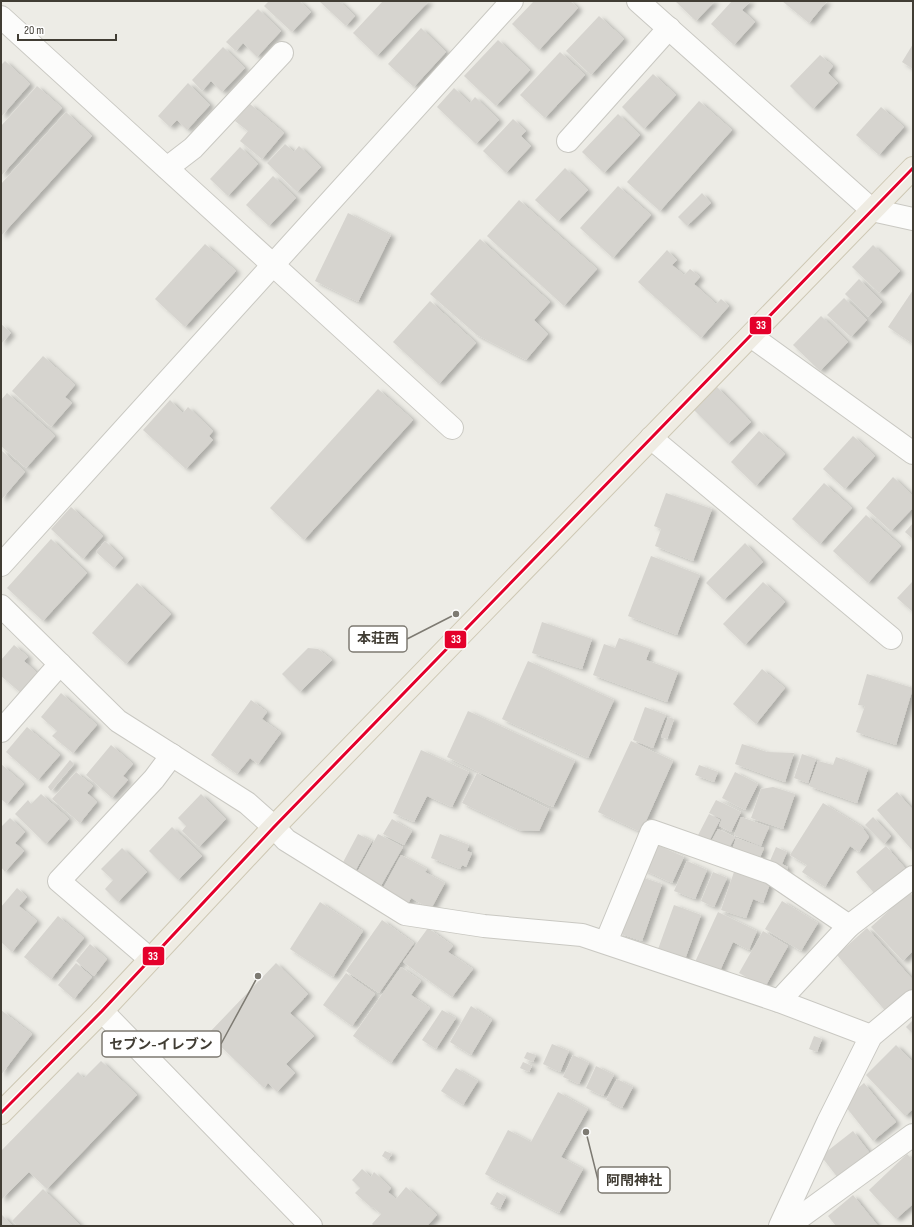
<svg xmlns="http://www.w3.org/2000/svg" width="914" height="1227" viewBox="0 0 914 1227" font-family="'Sofia Sans Condensed','Noto Sans JP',sans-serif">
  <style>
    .building { fill: #d6d4cf; filter: url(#shadow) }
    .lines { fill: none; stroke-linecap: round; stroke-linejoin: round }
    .minor-casing { stroke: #c9c8c2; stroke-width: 24 }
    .major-casing { stroke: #cec8b4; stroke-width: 24 }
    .minor { stroke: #fcfcfb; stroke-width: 22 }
    .major { stroke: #efece3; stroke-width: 22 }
    .bus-1-casing { stroke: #fff; stroke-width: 6 }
    .bus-1 { stroke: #e4002b; stroke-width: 3 }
    .leader { fill: none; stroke: #7d7a72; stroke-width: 1.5 }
    .callout-dot { fill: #7d7a72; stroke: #fff; stroke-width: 1.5 }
    .callout { fill: #fff; stroke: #7d7a72; stroke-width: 1.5 }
    .callout-label { font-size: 14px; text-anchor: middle; font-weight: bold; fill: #413d34 }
    .line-badge { stroke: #fff; stroke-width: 1.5 }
    .badge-label { font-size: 11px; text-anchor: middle; font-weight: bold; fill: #fff }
  </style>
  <defs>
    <filter id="shadow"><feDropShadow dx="4.5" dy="2.5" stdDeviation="2" flood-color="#0004"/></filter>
  </defs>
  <rect width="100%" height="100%" fill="#edece6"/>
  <!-- building -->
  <g class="building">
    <path d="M269,1h30l12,11 -19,20 -28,-26z"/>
    <path d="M319,1h20l16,15 -9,10z"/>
    <path d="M383,1h46l-52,55 -24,-23z"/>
    <path d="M534,1h36l8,7 -39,42 -27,-26z"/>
    <path d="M675,1h40l-19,20z"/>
    <path d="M732,1h19l-9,9 13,12 -21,23 -23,-21z"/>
    <path d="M782,1h45l-18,22z"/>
    <path d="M258,9l23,22 -24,26 -14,-14 -7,8 -10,-9z"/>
    <path d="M599,16l25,23 -33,36 -25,-24z"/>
    <path d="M421,28l25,24 -32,35 -26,-23z"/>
    <path d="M498,40l32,30 -34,36 -32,-30z"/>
    <path d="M913,44v25l-11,-7z"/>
    <path d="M223,47l22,21 -23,24 -11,-11 -9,10 -10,-11z"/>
    <path d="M560,52l25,23 -40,43 -25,-23z"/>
    <path d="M820,55l13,11 -5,7 10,10 -25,26 -23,-23z"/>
    <path d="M5,61l25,23 -29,33v-52z"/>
    <path d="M653,74l23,21 -32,34 -22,-22z"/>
    <path d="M188,83l22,22 -23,25 -10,-10 -7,7 -12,-11z"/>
    <path d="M37,86l25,22 -61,68v-50z"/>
    <path d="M454,88l16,15 5,-6 24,23 -23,24 -39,-37z"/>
    <path d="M699,101l33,29 -72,81 -33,-29z"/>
    <path d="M250,104l34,29 -22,26 -22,-18 8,-10 -13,-10z"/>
    <path d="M881,107l23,20 -25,28 -23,-20z"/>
    <path d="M66,112l26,24 -91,100v-52z"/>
    <path d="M618,114l22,21 -36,38 -22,-21z"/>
    <path d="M513,119l13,12 -5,5 10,10 -25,27 -23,-22z"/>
    <path d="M285,144l9,8 5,-6 22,21 -24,25 -30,-29z"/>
    <path d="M240,147l18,17 -30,32 -18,-17z"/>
    <path d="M565,168l23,22 -30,31 -23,-21z"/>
    <path d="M273,176l23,22 -27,28 -23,-21z"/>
    <path d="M618,186l33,29 -38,43 -33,-30z"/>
    <path d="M702,193l9,10 -24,23 -9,-9z"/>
    <path d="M519,200l78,69 -33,37 -77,-70z"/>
    <path d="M348,213l43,22 -33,67 -43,-21z"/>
    <path d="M480,239l70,63 -16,18 14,14 -22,26 -49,-25 -47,-41z"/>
    <path d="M205,244l31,27 -51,56 -30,-28z"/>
    <path d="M873,245l27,26 -21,22 -27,-26z"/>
    <path d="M667,250l10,10 -5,5 12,10 6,-6 10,8 -6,7 22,20 5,-5 8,7 -28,32 -63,-56z"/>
    <path d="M859,279l23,23 -14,15 -23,-23z"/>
    <path d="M913,290v54l-25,-17z"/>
    <path d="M844,298l23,22 -16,17 -24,-22z"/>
    <path d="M430,301l46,42 -37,41 -46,-42z"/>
    <path d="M821,316l27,26 -28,29 -27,-26z"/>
    <path d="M1,324l10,9 -10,11z"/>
    <path d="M43,356l32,29 -10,12 7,6 -21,24 -39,-36z"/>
    <path d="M717,387l34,35 -23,22 -34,-34z"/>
    <path d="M378,389l35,31 -109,120 -34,-32z"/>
    <path d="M7,393l48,43 -29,32 -25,-22v-46z"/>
    <path d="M170,400l13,13 5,-6 25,24 -4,5 4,4 -27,29 -43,-39z"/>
    <path d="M759,431l26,23 -29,32 -25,-24z"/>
    <path d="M853,436l22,20 -30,33 -22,-20z"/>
    <path d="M1,450l24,22 -24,28z"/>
    <path d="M893,477l20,19v12l-22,23 -25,-23z"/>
    <path d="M824,483l28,25 -32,36 -28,-25z"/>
    <path d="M666,493l46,16 -19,52 -38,-15 6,-17 -7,-3z"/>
    <path d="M71,507l32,29 -20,23 -32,-30z"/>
    <path d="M866,515l35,31 -33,37 -35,-32z"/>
    <path d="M913,523v16l-8,-7z"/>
    <path d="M51,539l36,34 -44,48 -36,-33z"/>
    <path d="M105,541l18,17 -9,10 -18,-16z"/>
    <path d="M745,543l18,19 -39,38 -18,-17z"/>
    <path d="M651,556l49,19 -23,60 -49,-19z"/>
    <path d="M913,581v31l-16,-14z"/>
    <path d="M763,582l22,20 -40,43 -22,-21z"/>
    <path d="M137,583l34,31 -45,50 -34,-31z"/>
    <path d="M542,622l50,17 -10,30 -50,-16z"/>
    <path d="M619,638l31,11 -4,11 32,12 -11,30 -74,-27 11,-31 11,4z"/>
    <path d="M14,645l14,12 -4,4 14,13 -17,19 -20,-17v-16z"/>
    <path d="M308,648l10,1 14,11 -32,32 -18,-18z"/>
    <path d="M528,661l86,39 -26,58 -86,-39z"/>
    <path d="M762,669l23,19 -29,36 -23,-20z"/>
    <path d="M867,674l46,14 -17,57 -40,-13 9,-26 -7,-1z"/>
    <path d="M61,693l36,32 -24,28 -21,-17 5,-5 -16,-14z"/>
    <path d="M251,700l16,12 -5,7 19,14 -23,31 -8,-6 -13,16 -26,-19z"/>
    <path d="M645,707l21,8 -13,33 -20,-8z"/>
    <path d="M468,711l107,50 -22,46 -106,-50z"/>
    <path d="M668,717l6,2 -7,20 -6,-2z"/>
    <path d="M27,727l33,28 -22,25 -32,-28z"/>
    <path d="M631,741l42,20 -32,71 -43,-20z"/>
    <path d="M742,744l25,8 27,1 -9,29 -50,-18z"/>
    <path d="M111,745l22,19 -10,12 5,4 -16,18 -26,-23z"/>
    <path d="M421,750l48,22 -17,35 -25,-11 -13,26 -21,-9z"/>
    <path d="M802,754l14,5 -8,24 -14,-5z"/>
    <path d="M836,757l32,12 -11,34 -48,-17 9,-25 15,4z"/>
    <path d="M70,760l4,4 -23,27 -3,-4z"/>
    <path d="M1,764l23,20 -17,20 -6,-5z"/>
    <path d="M699,765l19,7 -4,10 -19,-7z"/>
    <path d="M76,772l17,14 -6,7 10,9 -17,21 -28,-24z"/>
    <path d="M735,772l23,12 -13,26 -23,-12z"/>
    <path d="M477,773l72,36 -10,22 -20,-1 -57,-27z"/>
    <path d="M773,787l22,7 -12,35 -32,-11 10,-29z"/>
    <path d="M897,792l16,18v39l-1,1 -35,-40z"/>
    <path d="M41,794l28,25 -23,25 -31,-30 13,-14 3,4z"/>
    <path d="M201,794l25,25 -27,28 -17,-16 4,-5 -8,-8z"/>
    <path d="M716,800l25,12 -10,20 -12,-6 3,-7 -13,-6z"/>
    <path d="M823,803l39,24 7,10 -10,15 -9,-6 -25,41 -23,-15 5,-7 -17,-10z"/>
    <path d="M709,814l11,6 -13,25 -11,-6z"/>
    <path d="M741,817l28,10 -8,19 -27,-11z"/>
    <path d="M873,817l18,19 -7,8 -19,-19z"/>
    <path d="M10,818l15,14 -10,11 9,8 -19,21 -4,-5v-40z"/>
    <path d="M392,819l20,12 -8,14 -21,-11z"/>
    <path d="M172,827l30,29 -24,24 -29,-29z"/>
    <path d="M718,829l17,8 -6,11 -17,-8z"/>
    <path d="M358,834l14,7 -18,32 -13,-7z"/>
    <path d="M378,834l25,13 -25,44 -24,-13z"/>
    <path d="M440,834l29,11 -2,6 5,2 -6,14 -4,-2 -2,4 -29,-11z"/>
    <path d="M736,838l28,10 -5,12 -27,-10z"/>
    <path d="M653,843l31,14 -12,26 -32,-15z"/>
    <path d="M886,846l19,22 -30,26 -19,-22z"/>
    <path d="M776,847l11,5 -5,12 6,3 -4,11 -18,-8z"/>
    <path d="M122,848l25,24 -29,30 -13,-13 8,-9 -12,-11z"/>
    <path d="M401,855l26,14 -2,3 20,11 -14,26 -20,-11 -4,8 -26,-14z"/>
    <path d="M687,861l20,9 -12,29 -21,-8z"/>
    <path d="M735,869l36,12 -8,22 -10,-4 -7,19 -25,-8z"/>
    <path d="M713,872l14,6 -13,29 -13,-6z"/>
    <path d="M638,876l24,8 -20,57 -24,-8z"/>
    <path d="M17,888l10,9 -8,9 18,15 -25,31 -11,-10v-35z"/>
    <path d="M909,892l4,4v55l-10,10 -32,-34z"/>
    <path d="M782,901l36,22 -17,28 -36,-22z"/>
    <path d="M320,902l43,29 -30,46 -43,-28z"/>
    <path d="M674,905l27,10 -17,47 -27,-10z"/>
    <path d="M718,912l39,19 -8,19 -16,-8 -14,31 -24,-11z"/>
    <path d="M58,916l26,22 -33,41 -27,-22z"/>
    <path d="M382,920l32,23 -35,50 -33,-22z"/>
    <path d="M428,928l25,18 -5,6 25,17 -21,28 -49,-35z"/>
    <path d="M867,928l46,52v12l-25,22 -51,-59z"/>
    <path d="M763,931l25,15 -23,41 -26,-14z"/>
    <path d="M90,944l17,15 -13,17 -18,-15z"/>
    <path d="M76,963l16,14 -18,22 -16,-14z"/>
    <path d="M276,963l32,31 -18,19 24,23 -28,28 9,9 -18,19 -9,-9 -4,5 -56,-54z"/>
    <path d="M401,967l20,14 -10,14 19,13 -39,55 -38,-27z"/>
    <path d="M346,973l29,21 -23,32 -29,-21z"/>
    <path d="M471,1006l21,14 -21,35 -21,-13z"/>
    <path d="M1,1010l31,24 -31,41z"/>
    <path d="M442,1010l14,8 -20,31 -14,-9z"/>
    <path d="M913,1020v14l-7,-7z"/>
    <path d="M814,1036l8,3 -5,13 -8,-3z"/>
    <path d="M552,1044l17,7 -9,21 -17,-8z"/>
    <path d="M896,1045l17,17v47l-8,7 -39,-41z"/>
    <path d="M527,1052l9,3 -3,7 -9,-4z"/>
    <path d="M573,1055l16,8 -10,21 -16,-7z"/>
    <path d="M101,1061l36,34 -90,94 -18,-17 -28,28v-49l77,-79 6,6z"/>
    <path d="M523,1062l9,4 -3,6 -9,-4z"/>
    <path d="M596,1066l18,9 -11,21 -17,-8z"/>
    <path d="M456,1068l22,13 -15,24 -22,-14z"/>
    <path d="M617,1079l16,8 -11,21 -16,-8z"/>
    <path d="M864,1083l32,39 -23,19 -31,-39z"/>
    <path d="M558,1092l30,17 -27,48 22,12 -24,44 -74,-39 23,-44 23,12z"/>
    <path d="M853,1131l16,21 -31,26 -17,-22z"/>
    <path d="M385,1151l7,3 -4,6 -6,-4z"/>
    <path d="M907,1154l6,6v44l-17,15 -27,-29z"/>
    <path d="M362,1169l9,8 3,-5 17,16 -3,4 8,7 10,-12 31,28 -10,11h-53l-2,-2 9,-10 -8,-7 -1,1 -17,-15 5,-5 -8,-8z"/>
    <path d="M43,1189l38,37h-64l-5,-5z"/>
    <path d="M497,1192l9,5 -6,12 -10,-5z"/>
    <path d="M853,1195l25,31h-42l-8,-10z"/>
    <path d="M1,1214l12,12h-12z"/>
  </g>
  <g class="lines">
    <defs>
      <g id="minor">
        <path d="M638,1l234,209 41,9"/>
        <path d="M1,17l451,411"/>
        <path d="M568,141l101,-113"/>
        <path d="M167,168l26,-20 89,-95"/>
        <path d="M751,336l162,117"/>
        <path d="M651,438l240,200"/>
        <path d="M1,565l511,-564"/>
        <path d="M1,606l117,115 129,82 27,24 12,13 119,74 79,12 98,9 197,66 92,35"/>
        <path d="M1,731l59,-67"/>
        <path d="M606,942l46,-111 119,42 78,53"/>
        <path d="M150,959l-91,-78 95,-102 18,-24"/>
        <path d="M779,1001l70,-75 64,-49"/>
        <path d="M102,1011l209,215"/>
        <path d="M780,1226l48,-104 43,-86 42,-35"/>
        <path d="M788,1226l125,-91"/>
      </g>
      <path id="major" d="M1,1113l101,-102 172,-184 639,-659"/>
    </defs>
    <!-- minor casing -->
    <use href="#minor" class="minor-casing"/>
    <!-- major casing -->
    <use href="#major" class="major-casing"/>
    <!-- minor -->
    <use href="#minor" class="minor"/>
    <!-- major -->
    <use href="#major" class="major"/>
    <defs>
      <path id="bus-1" d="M1,1113l101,-102 172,-184 639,-659"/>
    </defs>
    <!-- bus-1 casing -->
    <use href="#bus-1" class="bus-1-casing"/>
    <!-- bus-1 -->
    <use href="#bus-1" class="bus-1"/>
  </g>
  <!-- callouts -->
  <path class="leader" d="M456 614L407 639M258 976L221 1044M586 1132L598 1180"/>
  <g class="callout-dot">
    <circle cx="456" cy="614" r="4"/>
    <circle cx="258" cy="976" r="4"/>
    <circle cx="586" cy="1132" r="4"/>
  </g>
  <g class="callout">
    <rect x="349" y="626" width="58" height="26" rx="4"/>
    <rect x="102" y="1031" width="119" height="26" rx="4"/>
    <rect x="598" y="1167" width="72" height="26" rx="4"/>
  </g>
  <g class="callout-label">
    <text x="378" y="643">本荘西</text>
    <text x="161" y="1049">セブン-イレブン</text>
    <text x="634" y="1185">阿閇神社</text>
  </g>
  <g class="line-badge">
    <rect x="749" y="316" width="23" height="19" rx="4" fill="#e4002b"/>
    <rect x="444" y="630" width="23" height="19" rx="4" fill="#e4002b"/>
    <rect x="142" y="946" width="23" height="20" rx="4" fill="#e4002b"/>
  </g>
  <g class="badge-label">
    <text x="761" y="329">33</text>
    <text x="456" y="643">33</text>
    <text x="153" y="960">33</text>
  </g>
  <!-- border -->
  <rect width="914" height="1227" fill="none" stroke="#413d34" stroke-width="4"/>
  <!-- scale -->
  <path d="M18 34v6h98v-6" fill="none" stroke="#413d34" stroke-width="2"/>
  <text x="24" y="34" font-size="12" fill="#413d34" stroke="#ffffff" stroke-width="3" paint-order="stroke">20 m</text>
</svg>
